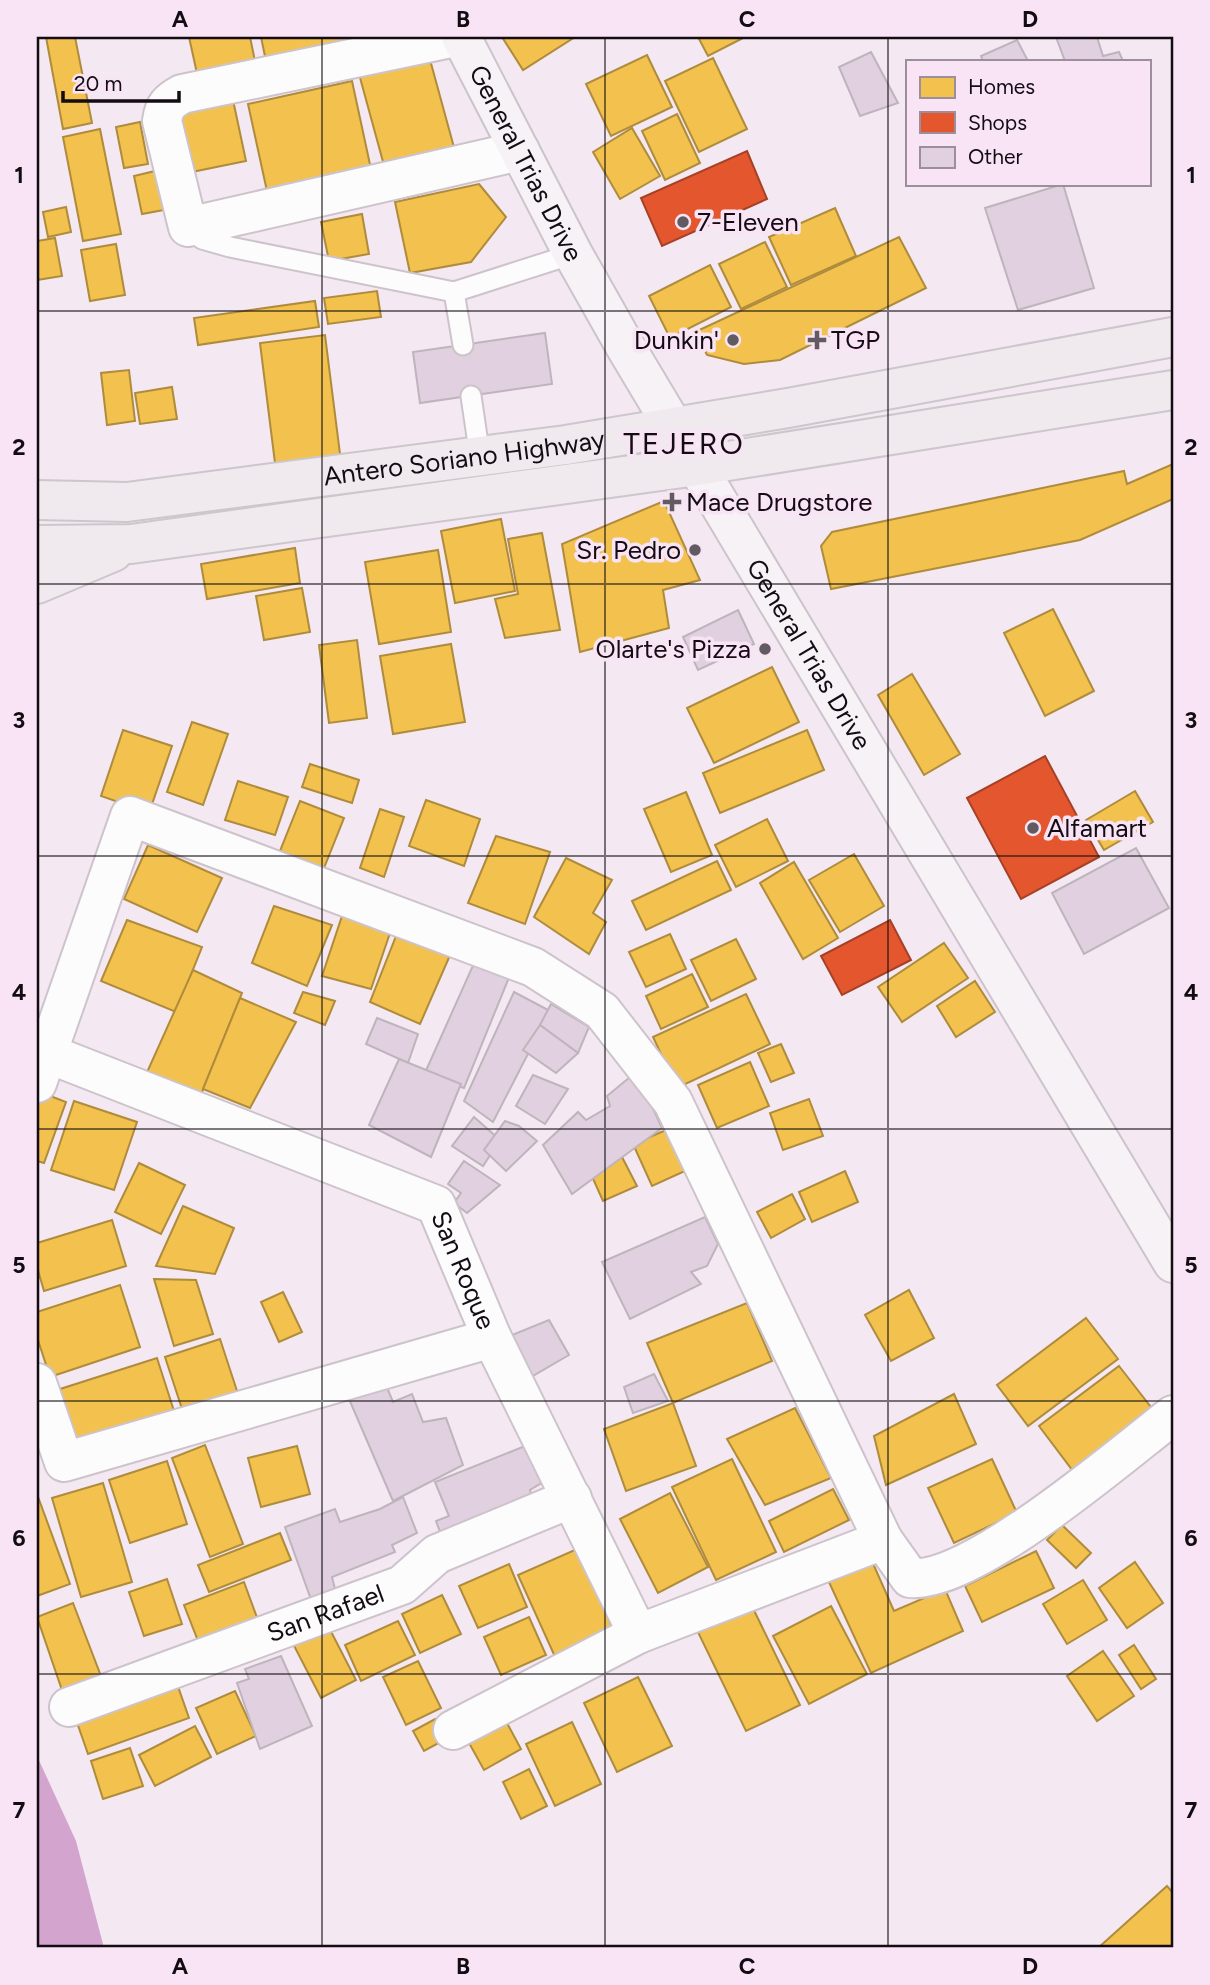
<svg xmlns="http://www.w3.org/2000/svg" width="1210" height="1985" viewBox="0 0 1210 1985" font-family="Figtree,sans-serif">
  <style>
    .water { fill: #d2a4ce }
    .homes { fill: #f2c14e; stroke: #af8b3c; stroke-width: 2 }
    .shops { fill: #e4572e; stroke: #a54126; stroke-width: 2 }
    .building { fill: #e1d0df; stroke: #beb5bc; stroke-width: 2 }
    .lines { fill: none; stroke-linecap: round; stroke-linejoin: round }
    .lane-casing { stroke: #cdc4cb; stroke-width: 23 }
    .street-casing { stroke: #cdc4cb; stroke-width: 42 }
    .secondary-casing { stroke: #cdc4cb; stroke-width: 42 }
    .primary-casing { stroke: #ccc7cb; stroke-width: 42 }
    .lane { stroke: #fdfcfd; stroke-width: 19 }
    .street { stroke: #fdfcfd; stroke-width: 38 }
    .secondary { stroke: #f7f2f6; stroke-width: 38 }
    .primary { stroke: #f0eaef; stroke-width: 38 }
    .grid { fill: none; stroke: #130d13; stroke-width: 2; stroke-opacity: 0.55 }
    .poi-dot { fill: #625a61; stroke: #f8e4f5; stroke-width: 2.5 }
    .labels { text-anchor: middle; stroke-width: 7; stroke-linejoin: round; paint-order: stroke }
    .street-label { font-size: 26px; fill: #130d13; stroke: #f8e4f5 }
    .poi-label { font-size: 26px; fill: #130d13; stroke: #f8e4f5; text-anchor: start }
    .quarter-label { font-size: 30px; letter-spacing: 2px; fill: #130d13; stroke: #f8e4f5 }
    .neatline { fill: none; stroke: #130d13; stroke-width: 2.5 }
    .grid-label { font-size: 23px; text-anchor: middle; font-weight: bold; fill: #130d13 }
  </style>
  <rect width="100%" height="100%" fill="#f4e8f2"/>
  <!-- water -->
  <path class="water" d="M37,1756l39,85 28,107h-67z"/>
  <!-- homes -->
  <g class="homes">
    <path d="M46,37h29l17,86 -29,6z"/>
    <path d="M189,37h61l6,29 -58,12z"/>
    <path d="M261,37h98l5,7 -97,22z"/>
    <path d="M502,37h73l-52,33z"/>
    <path d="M698,37h47l-37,19z"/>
    <path d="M647,55l25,52 -61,29 -25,-52z"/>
    <path d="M429,56l26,95 -70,18 -26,-95z"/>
    <path d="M713,58l34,71 -48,23 -34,-71z"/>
    <path d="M352,81l22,102 -104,22 -22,-101z"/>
    <path d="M233,100l13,61 -64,13 -13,-60z"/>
    <path d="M677,114l23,49 -35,17 -23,-49z"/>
    <path d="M140,122l8,42 -24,4 -8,-41z"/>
    <path d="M632,128l28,48 -40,23 -27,-47z"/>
    <path d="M100,129l21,105 -38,7 -20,-104z"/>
    <path d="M155,171l9,39 -22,4 -8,-38z"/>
    <path d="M479,184l27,33 -35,45 -61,11 -15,-71z"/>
    <path d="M66,207l5,25 -23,5 -5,-25z"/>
    <path d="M835,208l21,48 -65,29 -22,-48z"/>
    <path d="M362,214l7,40 -40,7 -8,-39z"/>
    <path d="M899,237l27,51 -146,72 -36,4 -37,-9 -12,-23z"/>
    <path d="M55,238l7,38 -25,4v-39z"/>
    <path d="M765,242l22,45 -46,22 -22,-45z"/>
    <path d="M116,244l9,51 -35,6 -9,-51z"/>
    <path d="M710,265l21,42 -61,31 -21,-42z"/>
    <path d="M377,291l4,26 -53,7 -4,-26z"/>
    <path d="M315,301l4,26 -121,18 -4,-27z"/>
    <path d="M325,335l16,127 -65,9 -16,-128z"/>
    <path d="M129,370l6,51 -28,4 -6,-52z"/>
    <path d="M172,387l5,32 -37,5 -5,-31z"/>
    <path d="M1173,464v35l-93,41 -249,49 -10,-43 11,-14 292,-61 3,13z"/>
    <path d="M664,501l36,79 -37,10 6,38 -89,24 -18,-108z"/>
    <path d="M501,519l14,72 -60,12 -14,-72z"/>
    <path d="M542,533l18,97 -55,8 -10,-39 23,-5 -10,-55z"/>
    <path d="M295,548l5,35 -93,16 -6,-35z"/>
    <path d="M438,550l13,82 -72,12 -14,-82z"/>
    <path d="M302,588l8,44 -46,8 -8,-44z"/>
    <path d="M1053,609l41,82 -49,25 -41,-83z"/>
    <path d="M357,640l10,78 -38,5 -10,-78z"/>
    <path d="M451,644l14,78 -72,12 -13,-78z"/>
    <path d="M772,667l27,55 -85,41 -27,-55z"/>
    <path d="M912,674l48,80 -36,21 -46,-80z"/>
    <path d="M192,722l36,12 -25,71 -36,-13z"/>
    <path d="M123,730l49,16 -23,67 -48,-17z"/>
    <path d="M807,730l17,40 -104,43 -17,-40z"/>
    <path d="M310,764l49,16 -7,23 -50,-16z"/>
    <path d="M238,781l50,16 -13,38 -50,-15z"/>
    <path d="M1135,791l18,31 -49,28 -18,-30z"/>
    <path d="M686,792l26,63 -41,17 -27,-63z"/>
    <path d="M426,800l54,19 -16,47 -55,-20z"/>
    <path d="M300,801l44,17 -20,50 -44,-17z"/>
    <path d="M380,809l24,8 -20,60 -24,-9z"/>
    <path d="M767,819l21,42 -52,26 -21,-42z"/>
    <path d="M496,836l54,16 -25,72 -57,-21z"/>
    <path d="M148,845l74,33 -25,54 -73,-33z"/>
    <path d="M854,854l30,52 -44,26 -31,-52z"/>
    <path d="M566,858l46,22 -19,33 13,9 -17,32 -55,-37z"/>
    <path d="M717,861l14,29 -85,40 -14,-29z"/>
    <path d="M794,862l44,76 -35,21 -43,-76z"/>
    <path d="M274,906l58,19 -25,61 -55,-23z"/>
    <path d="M342,916l49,14 -20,59 -49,-13z"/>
    <path d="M127,920l75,27 -26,65 -75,-31z"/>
    <path d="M398,931l53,22 -31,71 -50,-22z"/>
    <path d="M670,934l16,35 -40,18 -17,-35z"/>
    <path d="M736,939l20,40 -45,22 -20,-41z"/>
    <path d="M944,943l24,35 -66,44 -24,-35z"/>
    <path d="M193,970l49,23 -44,109 -54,-23z"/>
    <path d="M692,974l16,33 -47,22 -15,-33z"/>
    <path d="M975,981l20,31 -39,25 -19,-31z"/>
    <path d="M303,992l32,9 -10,24 -31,-12z"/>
    <path d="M746,994l24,50 -93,44 -24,-51z"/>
    <path d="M240,998l56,24 -46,86 -47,-19z"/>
    <path d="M781,1044l13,29 -23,9 -13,-29z"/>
    <path d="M750,1062l19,44 -52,22 -19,-43z"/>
    <path d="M40,1092l26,10 -22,61 -7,-2v-60z"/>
    <path d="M809,1099l14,37 -40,14 -13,-37z"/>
    <path d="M74,1101l63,21 -23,68 -63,-20z"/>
    <path d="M666,1130l19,41 -33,15 -19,-42z"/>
    <path d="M622,1157l15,29 -34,15 -13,-29z"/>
    <path d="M139,1163l46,22 -24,49 -46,-22z"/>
    <path d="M845,1171l13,31 -46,20 -13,-30z"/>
    <path d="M792,1194l13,25 -34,19 -14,-26z"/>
    <path d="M183,1206l51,22 -19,46 -59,-8z"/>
    <path d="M112,1220l14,46 -82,25 -7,-24v-24z"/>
    <path d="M154,1279l42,1 17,54 -39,12z"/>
    <path d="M120,1285l20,62 -90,30 -13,-40v-25z"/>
    <path d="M909,1290l25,48 -43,23 -26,-46z"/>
    <path d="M283,1292l19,40 -23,10 -18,-40z"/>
    <path d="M747,1303l25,58 -99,42 -26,-60z"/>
    <path d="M1086,1318l32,41 -90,67 -31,-41z"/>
    <path d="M220,1339l19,58 -55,18 -19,-58z"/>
    <path d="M157,1358l18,56 -99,32 -19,-56z"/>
    <path d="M1119,1366l35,45 -81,60 -34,-45z"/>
    <path d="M954,1394l22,50 -90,41 -12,-49z"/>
    <path d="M673,1403l23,63 -70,25 -22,-62z"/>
    <path d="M795,1408l36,70 -66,27 -38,-66z"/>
    <path d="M205,1445l38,99 -33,13 -38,-99z"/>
    <path d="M297,1446l13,48 -49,13 -13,-49z"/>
    <path d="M732,1459l44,93 -60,28 -44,-93z"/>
    <path d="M992,1459l25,54 -63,30 -26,-55z"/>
    <path d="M167,1461l20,63 -57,19 -21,-63z"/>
    <path d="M103,1483l29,99 -51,15 -29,-99z"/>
    <path d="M833,1489l16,31 -65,32 -15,-31z"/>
    <path d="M670,1493l38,74 -50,26 -38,-74z"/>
    <path d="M37,1494l33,90 -33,12z"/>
    <path d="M1062,1525l29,28 -15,15 -29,-28z"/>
    <path d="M280,1533l11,27 -82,32 -11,-27z"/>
    <path d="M577,1549l38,84 -59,26 -38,-84z"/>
    <path d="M1036,1551l18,37 -72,34 -17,-36z"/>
    <path d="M871,1559l23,52 51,-22 18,42 -92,42 -43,-93z"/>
    <path d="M1135,1562l28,41 -36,25 -28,-40z"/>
    <path d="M509,1564l18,43 -49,21 -19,-42z"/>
    <path d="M167,1579l15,45 -38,12 -15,-44z"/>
    <path d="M1083,1580l24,40 -40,24 -24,-40z"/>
    <path d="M244,1582l15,41 -59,23 -16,-41z"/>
    <path d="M442,1595l19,39 -41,19 -18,-39z"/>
    <path d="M749,1600l51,105 -54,26 -51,-105z"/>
    <path d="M73,1603l31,81 -39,15 -28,-82z"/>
    <path d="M831,1606l36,68 -58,30 -36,-68z"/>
    <path d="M529,1617l17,38 -45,20 -17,-38z"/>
    <path d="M324,1618l32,62 -35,18 -32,-62z"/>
    <path d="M398,1621l17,34 -54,26 -16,-36z"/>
    <path d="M1134,1645l22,34 -15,10 -22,-34z"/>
    <path d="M1103,1651l31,45 -37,25 -30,-45z"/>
    <path d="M418,1661l23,47 -35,17 -23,-48z"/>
    <path d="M174,1675l15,43 -101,36 -15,-43z"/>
    <path d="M638,1677l34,69 -55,26 -33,-69z"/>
    <path d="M235,1691l21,45 -39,18 -21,-46z"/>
    <path d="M435,1719l11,20 -22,12 -11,-20z"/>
    <path d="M572,1722l29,62 -46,22 -29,-62z"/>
    <path d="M507,1723l14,26 -37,21 -15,-27z"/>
    <path d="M195,1726l16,31 -56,29 -16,-31z"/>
    <path d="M130,1748l13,38 -40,13 -12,-38z"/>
    <path d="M529,1769l18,37 -26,13 -18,-37z"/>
    <path d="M1167,1886l6,7v55h-75z"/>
  </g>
  <!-- shops -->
  <g class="shops">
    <path d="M747,151l20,48 -105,47 -21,-48z"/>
    <path d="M1045,756l54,101 -78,42 -54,-101z"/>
    <path d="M890,920l21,40 -69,35 -21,-39z"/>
  </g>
  <!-- building -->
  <g class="building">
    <path d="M1056,37h41l6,19 16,-4 4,9h-58z"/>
    <path d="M1017,40l11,21h-45l-2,-5z"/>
    <path d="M871,52l27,51 -38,13 -21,-49z"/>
    <path d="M1063,184l31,104 -76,22 -33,-102z"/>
    <path d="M545,333l7,51 -132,19 -7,-51z"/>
    <path d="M738,610l16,34 -56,26 -15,-33z"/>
    <path d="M1136,848l33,60 -85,46 -32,-61z"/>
    <path d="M475,961l35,14 -46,113 -40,-13z"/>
    <path d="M514,992l36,19 -57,111 -29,-21z"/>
    <path d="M551,1004l38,23 -11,26 -38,-28z"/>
    <path d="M377,1018l41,16 -10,29 -42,-19z"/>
    <path d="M540,1025l38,28 -22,20 -33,-23z"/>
    <path d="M399,1059l62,25 -30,73 -62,-32z"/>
    <path d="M636,1072l26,56 -90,66 -29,-49 35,-33 8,8 24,-14 -3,-10z"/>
    <path d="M533,1075l35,14 -23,35 -29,-18z"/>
    <path d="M474,1117l26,23 -17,26 -31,-20z"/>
    <path d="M505,1121l14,5 18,15 -31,30 -22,-21z"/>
    <path d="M464,1161l36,24 -33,28 -13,-10 7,-10 -13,-9z"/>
    <path d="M705,1217l13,27 -11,22 -16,6 10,12 -71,35 -28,-57z"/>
    <path d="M549,1320l20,35 -38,22 -19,-42z"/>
    <path d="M381,1373l12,29 19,-8 11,28 23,-4 17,47 -70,36 -50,-116z"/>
    <path d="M654,1374l14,27 -35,12 -9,-26z"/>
    <path d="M530,1444l20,34 -20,12 5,19 -89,39 -10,-27 13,-5 -14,-34z"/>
    <path d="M403,1497l14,36 -25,12 3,7 -63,25 5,20 -24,8 -28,-78 50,-18 5,13 40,-13z"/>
    <path d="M281,1656l31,70 -52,23 -23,-66 12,-4 -4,-10z"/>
  </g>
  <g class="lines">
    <defs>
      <g id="lane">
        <path d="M190,229l12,10 28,8 224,45 119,-38"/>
        <path d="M454,292l9,53"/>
        <path d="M471,396l9,61"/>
      </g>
      <g id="street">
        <path d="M456,37l-274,57c-13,7 -18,12 -20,27l26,106 332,-76"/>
        <path id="s1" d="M49,1054l387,151 56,133 146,296"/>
        <path d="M37,1083l93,-267 403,151 69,44 71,91 210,438 -245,94 -185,96"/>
        <path d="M37,1383l27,79 428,-124"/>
        <path d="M883,1540l27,38c61,7 211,-123 263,-163"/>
        <path id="s2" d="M69,1707l333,-122 35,-31 135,-56"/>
      </g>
      <g id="secondary">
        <path id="s3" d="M461,37l112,217 52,92 548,917"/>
      </g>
      <g id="primary">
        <path id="s4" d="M37,500l90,2 439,-57 222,-37 385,-71"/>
        <path d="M37,545l94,-1 566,-78 476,-76"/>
        <path d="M37,584l76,-32"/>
      </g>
    </defs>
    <!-- lane casing -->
    <use href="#lane" class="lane-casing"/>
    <!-- street casing -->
    <use href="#street" class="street-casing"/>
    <!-- secondary casing -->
    <use href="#secondary" class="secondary-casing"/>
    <!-- primary casing -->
    <use href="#primary" class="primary-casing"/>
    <!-- lane -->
    <use href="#lane" class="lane"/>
    <!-- street -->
    <use href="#street" class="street"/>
    <!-- secondary -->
    <use href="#secondary" class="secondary"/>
    <!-- primary -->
    <use href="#primary" class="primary"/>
  </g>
  <!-- grid -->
  <path class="grid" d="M322,37v1911M605,37v1911M888,37v1911M37,311h1136M37,584h1136M37,856h1136M37,1129h1136M37,1401h1136M37,1674h1136"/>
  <!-- markers -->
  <g class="poi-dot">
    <circle cx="683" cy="222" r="7"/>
    <circle cx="733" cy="340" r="7"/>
    <path d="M813.5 329.5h7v7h7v7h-7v7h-7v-7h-7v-7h7z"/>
    <path d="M668.5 491.5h7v7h7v7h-7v7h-7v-7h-7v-7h7z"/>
    <circle cx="695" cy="550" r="7"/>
    <circle cx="765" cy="649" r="7"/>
    <circle cx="1033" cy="828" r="7"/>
  </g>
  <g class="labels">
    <!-- street labels -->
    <g class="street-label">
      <text dy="9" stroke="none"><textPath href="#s3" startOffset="142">General Trias Drive</textPath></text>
      <text dy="9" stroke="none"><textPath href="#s4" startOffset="430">Antero Soriano Highway</textPath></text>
      <text dy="9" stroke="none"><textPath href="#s3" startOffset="709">General Trias Drive</textPath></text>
      <text dy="9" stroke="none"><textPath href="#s1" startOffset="486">San Roque</textPath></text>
      <text dy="9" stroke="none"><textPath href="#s2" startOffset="273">San Rafael</textPath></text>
    </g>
    <!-- poi labels -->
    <g class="poi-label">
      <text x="697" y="231">7-Eleven</text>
      <text x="719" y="349" text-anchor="end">Dunkin'</text>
      <text x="831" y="349">TGP</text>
      <text x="686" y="511">Mace Drugstore</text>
      <text x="681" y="559" text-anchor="end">Sr. Pedro</text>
      <text x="751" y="658" text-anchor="end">Olarte's Pizza</text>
      <text x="1047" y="837">Alfamart</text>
    </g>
    <!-- quarter labels -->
    <g class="quarter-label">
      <text x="684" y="454">TEJERO</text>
    </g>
  </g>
  <!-- border -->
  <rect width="1210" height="1985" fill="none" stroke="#f8e4f5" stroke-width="77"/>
  <!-- legend -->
  <rect x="906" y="60" width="245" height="126" fill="#f8e4f5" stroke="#9c8e9b" stroke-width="2"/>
  <rect x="920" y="77" width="35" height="21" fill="#f2c14e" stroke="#9c8e9b" stroke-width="2"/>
  <text x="968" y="94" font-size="21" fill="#130d13">Homes</text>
  <rect x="920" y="112" width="35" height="21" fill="#e4572e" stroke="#9c8e9b" stroke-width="2"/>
  <text x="968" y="130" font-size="21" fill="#130d13">Shops</text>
  <rect x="920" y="147" width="35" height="21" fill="#e1d0df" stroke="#9c8e9b" stroke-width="2"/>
  <text x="968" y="164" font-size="21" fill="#130d13">Other</text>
  <!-- scale -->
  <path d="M63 91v10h116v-10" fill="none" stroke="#130d13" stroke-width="3.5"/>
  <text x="74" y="91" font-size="21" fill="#130d13" stroke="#f8e4f5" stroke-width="5" paint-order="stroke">20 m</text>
  <rect x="38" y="38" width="1134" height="1908" class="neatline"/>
  <g class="grid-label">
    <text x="180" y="27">A</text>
    <text x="463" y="27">B</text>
    <text x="747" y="27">C</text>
    <text x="1030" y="27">D</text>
    <text x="19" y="183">1</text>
    <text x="1191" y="183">1</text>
    <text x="19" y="455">2</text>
    <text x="1191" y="455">2</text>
    <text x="19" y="728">3</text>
    <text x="1191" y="728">3</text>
    <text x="19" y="1000">4</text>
    <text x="1191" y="1000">4</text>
    <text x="19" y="1273">5</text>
    <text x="1191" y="1273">5</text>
    <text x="19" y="1546">6</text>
    <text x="1191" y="1546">6</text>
    <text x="19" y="1818">7</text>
    <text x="1191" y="1818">7</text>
    <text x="180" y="1974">A</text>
    <text x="463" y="1974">B</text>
    <text x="747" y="1974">C</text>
    <text x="1030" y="1974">D</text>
  </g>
</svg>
